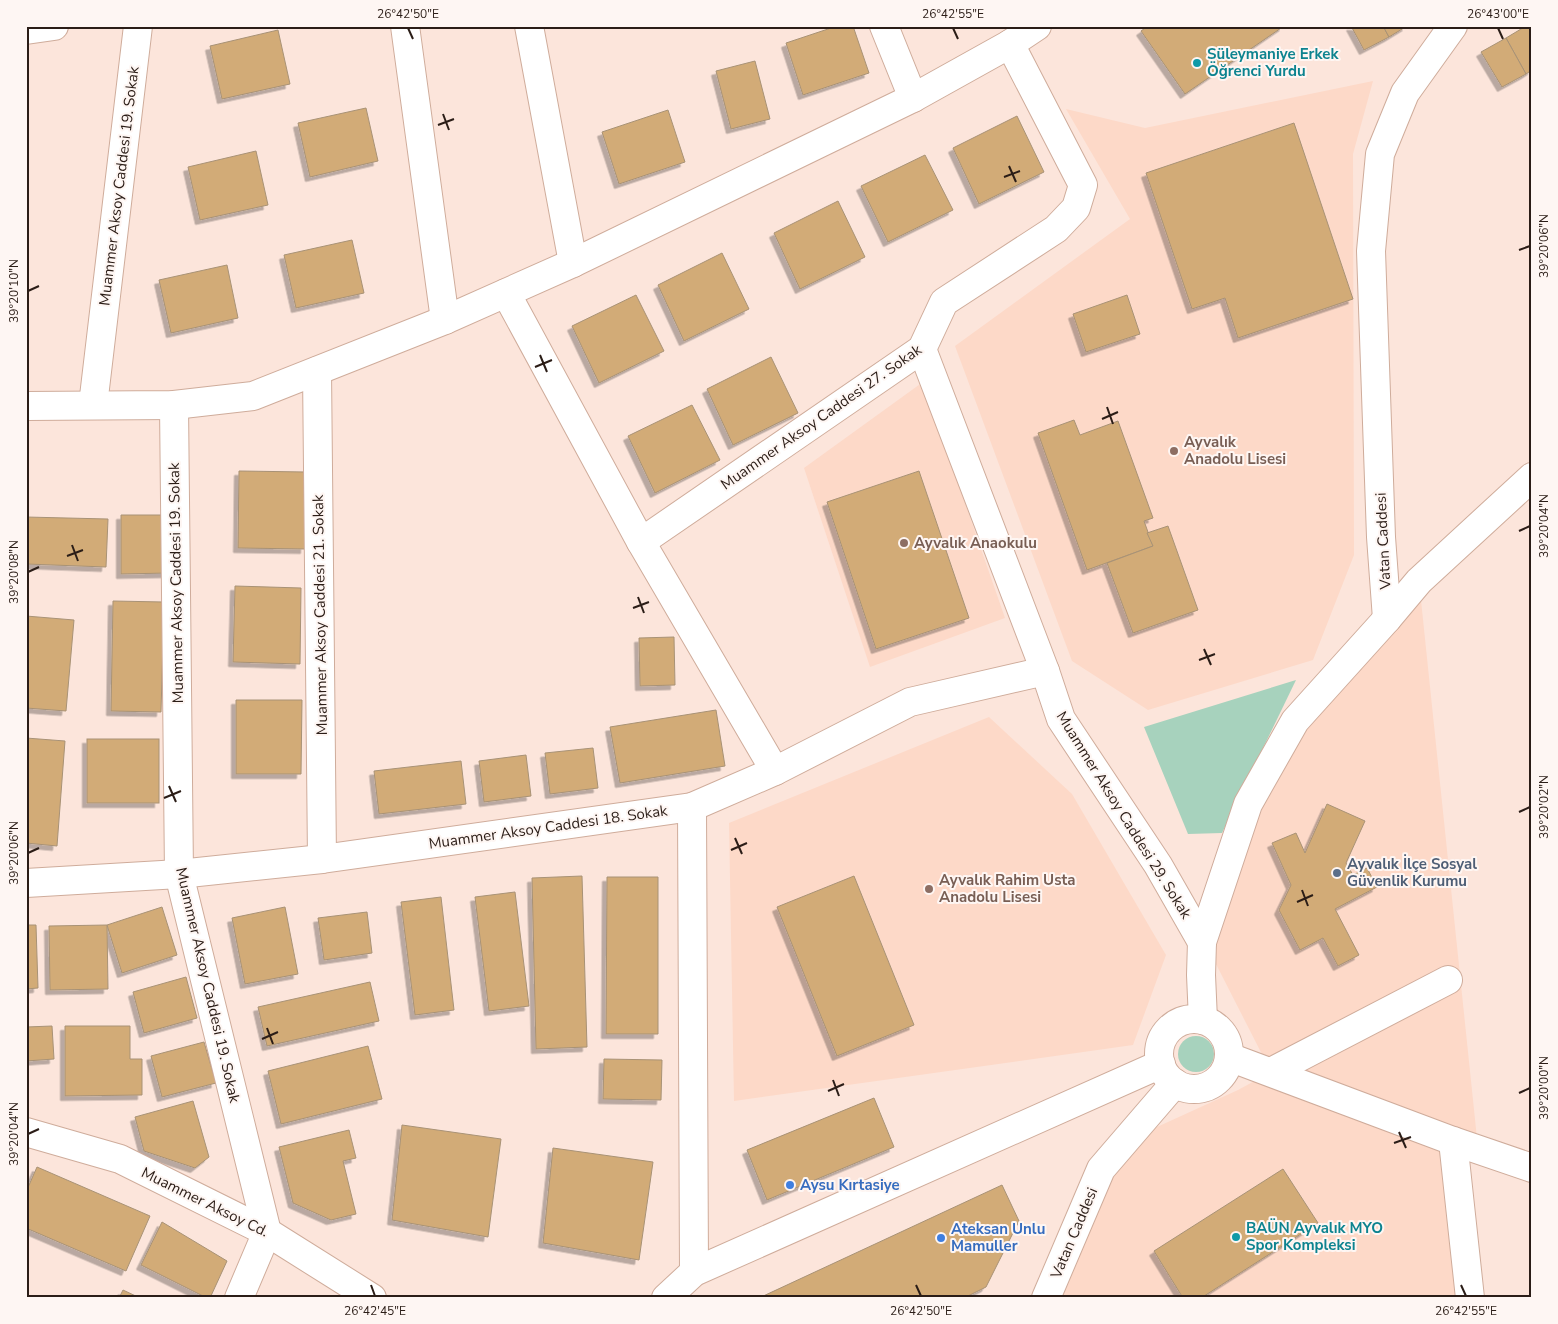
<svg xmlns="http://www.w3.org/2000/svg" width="1558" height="1324" viewBox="0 0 1558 1324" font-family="'Nunito Sans',sans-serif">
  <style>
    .built { fill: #fdd9c8 }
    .green { fill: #a7d2bd }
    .building { fill: #d2ab77; stroke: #a89276; filter: url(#shadow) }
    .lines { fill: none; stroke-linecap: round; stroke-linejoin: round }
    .minor-casing { stroke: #cfac9b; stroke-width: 30 }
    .major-casing { stroke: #cfac9b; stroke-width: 30 }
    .minor { stroke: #fff; stroke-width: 28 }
    .major { stroke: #fff; stroke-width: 28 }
    .ticks { fill: none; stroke: #2b1d17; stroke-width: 2 }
    .culture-dot { fill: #0f9aa8; stroke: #fef6f3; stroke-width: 2 }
    .education-dot { fill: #8d6e63; stroke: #fef6f3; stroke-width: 2 }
    .service-dot { fill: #5c6f8a; stroke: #fef6f3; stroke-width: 2 }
    .shop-dot { fill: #3f7fe0; stroke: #fef6f3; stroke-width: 2 }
    .labels { text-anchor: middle; stroke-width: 4; stroke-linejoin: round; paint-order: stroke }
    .culture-label { font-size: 15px; font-weight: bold; fill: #0d838f; stroke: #fef6f3; text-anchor: start }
    .street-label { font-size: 15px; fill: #2b1d17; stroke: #fef6f3 }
    .education-label { font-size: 15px; font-weight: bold; fill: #785e54; stroke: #fef6f3; text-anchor: start }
    .service-label { font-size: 15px; font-weight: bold; fill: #4e5e75; stroke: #fef6f3; text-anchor: start }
    .shop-label { font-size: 15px; font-weight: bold; fill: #366cbe; stroke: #fef6f3; text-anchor: start }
    .neatline { fill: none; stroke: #2b1d17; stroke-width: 2 }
    .ticks-label { font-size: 12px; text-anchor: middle; fill: #2b1d17 }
  </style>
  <defs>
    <filter id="shadow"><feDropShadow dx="-4.5" dy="4.5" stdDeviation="0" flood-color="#0004"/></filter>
  </defs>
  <rect width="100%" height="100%" fill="#fce5db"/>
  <!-- built -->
  <g class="built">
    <path d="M1373,81l-20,73 1,401 -41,105 -165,50 -76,-49 -117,-315 175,-127 -64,-110 79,19z"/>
    <path d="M923,382l82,236 -135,49 -66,-199z"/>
    <path d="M1419,581l59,567 -24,-7 16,157h-424l55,-129 45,-37 92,-42 33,-18 -54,-106 -15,-24 46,-138z"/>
    <path d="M989,717l83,77 94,161 -33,90 -399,56 -5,-278z"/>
  </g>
  <!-- green -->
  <g class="green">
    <path d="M1296,680l-74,153 -34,1 -44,-107z"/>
    <circle cx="1196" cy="1054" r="18"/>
  </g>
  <!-- building -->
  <g class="building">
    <path d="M837,26h16l16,47 -66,22 -17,-52z"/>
    <path d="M1148,26h136l-99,68 -44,-63z"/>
    <path d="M1351,26h32l6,11 -25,13z"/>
    <path d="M1383,26h24l-18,11z"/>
    <path d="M1526,26h6v44l-6,4 -20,-36z"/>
    <path d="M278,30l12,54 -68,15 -12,-53z"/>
    <path d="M1506,38l20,36 -24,13 -21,-35z"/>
    <path d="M755,61l15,58 -39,10 -15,-58z"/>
    <path d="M366,108l12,53 -68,16 -12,-54z"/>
    <path d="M668,110l17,52 -66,22 -17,-52z"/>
    <path d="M1017,116l27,56 -65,32 -26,-56z"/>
    <path d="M1294,123l59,176 -115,39 -13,-40 -33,11 -46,-136z"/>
    <path d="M256,151l12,54 -68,15 -12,-53z"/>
    <path d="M925,155l28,55 -65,32 -27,-56z"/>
    <path d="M838,201l27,56 -65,32 -26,-56z"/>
    <path d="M352,240l12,53 -68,15 -12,-53z"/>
    <path d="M722,253l27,56 -65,32 -26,-56z"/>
    <path d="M227,265l11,53 -67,15 -12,-53z"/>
    <path d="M636,295l28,56 -65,32 -27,-57z"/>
    <path d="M1127,295l13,39 -54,18 -13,-38z"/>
    <path d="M771,357l27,56 -65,32 -26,-56z"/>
    <path d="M692,405l28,55 -65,33 -27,-57z"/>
    <path d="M1074,420l6,15 38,-14 35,97 -9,3 9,25 -66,24 -49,-137z"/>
    <path d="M239,471l67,1 -1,77 -67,-1z"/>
    <path d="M919,471l50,147 -93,31 -49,-147z"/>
    <path d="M121,515h48v58l-48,1z"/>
    <path d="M26,517l82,2 -2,48 -80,-3z"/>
    <path d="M1168,526l30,84 -65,23 -26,-70 46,-17 -6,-13z"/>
    <path d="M235,586l66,2 -1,76 -67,-2z"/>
    <path d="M113,601l51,1 -3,110 -50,-1z"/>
    <path d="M26,616l48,4 -8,91 -40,-3z"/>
    <path d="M674,637l1,48 -35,1 -1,-48z"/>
    <path d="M236,700h66l-1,74h-65z"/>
    <path d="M716,710l9,56 -105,17 -10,-56z"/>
    <path d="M26,738l39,3 -8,105 -31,-3z"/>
    <rect x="87" y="739" width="72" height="64"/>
    <path d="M593,748l5,40 -48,6 -5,-41z"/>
    <path d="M526,755l5,41 -47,6 -5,-41z"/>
    <path d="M461,761l5,43 -87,10 -5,-43z"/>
    <path d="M1327,804l38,17 -19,42 7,12 14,-7 10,19 -42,22 24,46 -21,11 -15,-28 -23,12 -21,-40 12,-25 -19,-42 24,-10 9,20z"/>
    <path d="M582,876l5,171 -51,2 -4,-171z"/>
    <path d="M854,876l60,149 -77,31 -60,-149z"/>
    <path d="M607,877h51v157h-52z"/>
    <path d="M515,892l14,114 -40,5 -14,-114z"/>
    <path d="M441,897l13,113 -39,5 -14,-113z"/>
    <path d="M162,907l15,48 -55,18 -15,-48z"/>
    <path d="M285,907l13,67 -53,10 -13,-66z"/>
    <path d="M367,912l5,41 -48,7 -6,-42z"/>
    <path d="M26,925h10l2,63 -12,1z"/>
    <path d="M107,925l1,64 -58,1 -1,-64z"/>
    <path d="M186,977l11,41 -53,15 -11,-41z"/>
    <path d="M370,982l9,39 -112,25 -9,-39z"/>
    <path d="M52,1026l2,33 -28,2v-34z"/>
    <path d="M65,1026h65v33h12v36l-77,1z"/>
    <path d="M204,1042l12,41 -54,14 -11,-41z"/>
    <path d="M368,1046l14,53 -101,25 -13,-53z"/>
    <path d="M604,1059l58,1 -1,40 -58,-1z"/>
    <path d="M874,1098l20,49 -127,53 -20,-50z"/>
    <path d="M193,1101l16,56 -14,11 -51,-17 -9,-34z"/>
    <path d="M402,1125l99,14 -13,98 -96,-17z"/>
    <path d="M349,1130l7,28 -13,3 13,53 -25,6 -38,-17 -14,-56z"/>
    <path d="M553,1148l100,14 -14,98 -96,-17z"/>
    <path d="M37,1167l113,49 -24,55 -100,-43v-36z"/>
    <path d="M1283,1169l35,54 -117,75h-18l-29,-47z"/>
    <path d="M1002,1185l17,36 -33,66 -22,11h-205z"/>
    <path d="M162,1222l65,39 -17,37h-3l-66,-33z"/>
    <path d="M123,1290l17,8h-21z"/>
  </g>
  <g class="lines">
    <defs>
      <g id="minor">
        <path d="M405,26l40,294"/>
        <path d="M529,26l44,237"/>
        <path d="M884,26l29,72"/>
        <path d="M26,30l28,-4"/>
        <path d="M506,293l135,249 134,229"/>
        <path d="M922,349l123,322 16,48 97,146 44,77"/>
        <path d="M317,371l5,488"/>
        <path d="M93,405l45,-379"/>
        <path d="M174,405l5,469 88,358 -28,66"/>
        <path d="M26,406l148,-1 79,-9 192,-76 128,-57 340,-165 97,-54 27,-18"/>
        <path d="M641,542l281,-193 22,-47 112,-73 20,-21 7,-23 -73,-141"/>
        <path d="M1387,619l-6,-82 -10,-286 9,-97 25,-61 48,-67"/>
        <path d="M692,807l2,465"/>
        <path d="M26,883l153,-9 143,-15 370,-52 83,-36 135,-69 135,-31"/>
        <path d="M1271,1072l177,-92"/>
        <path d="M26,1132l94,27 147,73 105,66"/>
      </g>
      <g id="major">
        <circle cx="1194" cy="1054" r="35"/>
        <path d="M1203,1020l-2,-45 1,-33 46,-138 47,-83 92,-102 32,-38 113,-104"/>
        <path d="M1229,1057l224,84 79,27"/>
        <path d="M1453,1141l17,157"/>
        <path d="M666,1298l28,-26 467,-208"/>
        <path d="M1046,1298l55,-129 74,-86"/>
      </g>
    </defs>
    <!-- minor casing -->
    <use href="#minor" class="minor-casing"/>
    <!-- major casing -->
    <use href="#major" class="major-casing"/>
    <!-- minor -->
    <use href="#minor" class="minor"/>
    <!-- major -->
    <use href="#major" class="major"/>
  </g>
  <!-- ticks -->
  <path class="ticks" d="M408,28l5,11M953,28l5,11M1498,28l5,11M443,114l6,16M438,125l16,-6M1009,166l7,16M1004,177l16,-6M1519,250l11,-4M28,291l11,-5M540,355l7,17M535,367l17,-7M1107,407l6,17M1102,419l16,-7M1519,531l11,-5M72,545l6,16M67,556l16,-6M28,572l11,-5M638,597l6,16M633,608l16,-6M1204,649l7,16M1199,660l16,-6M169,786l7,16M164,798l17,-7M1519,812l11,-5M735,838l7,16M731,850l16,-7M28,853l11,-5M1302,890l6,16M1297,902l16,-7M267,1028l6,16M262,1039l16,-7M833,1080l6,16M828,1091l16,-7M1519,1093l11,-5M1399,1132l7,16M28,1134l11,-5M1394,1143l17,-6M371,1285l4,11M916,1285l5,11M1461,1285l5,11"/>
  <!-- markers -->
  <g class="culture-dot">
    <circle cx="1197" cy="63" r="5"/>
    <circle cx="1236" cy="1237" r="5"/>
  </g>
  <g class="education-dot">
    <circle cx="1174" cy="451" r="5"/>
    <circle cx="904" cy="543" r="5"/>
    <circle cx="929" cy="889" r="5"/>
  </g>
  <circle class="service-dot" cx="1337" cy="873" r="5"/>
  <g class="shop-dot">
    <circle cx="790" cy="1185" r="5"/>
    <circle cx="941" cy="1238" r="5"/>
  </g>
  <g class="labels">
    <!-- culture labels -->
    <g class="culture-label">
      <text x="1207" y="59">Süleymaniye Erkek<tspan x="1207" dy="17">Öğrenci Yurdu</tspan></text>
      <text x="1246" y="1233">BAÜN Ayvalık MYO<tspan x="1246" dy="17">Spor Kompleksi</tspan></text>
    </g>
    <!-- street labels -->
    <g class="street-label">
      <text transform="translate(119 186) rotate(-83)" y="5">Muammer Aksoy Caddesi 19. Sokak</text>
      <text transform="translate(821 417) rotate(-35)" y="5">Muammer Aksoy Caddesi 27. Sokak</text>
      <text transform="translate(1383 541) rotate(-93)" y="5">Vatan Caddesi</text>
      <text transform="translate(176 583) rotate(-91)" y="5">Muammer Aksoy Caddesi 19. Sokak</text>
      <text transform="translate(320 615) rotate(-91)" y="5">Muammer Aksoy Caddesi 21. Sokak</text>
      <text transform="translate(1124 815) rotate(58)" y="5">Muammer Aksoy Caddesi 29. Sokak</text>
      <text transform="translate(548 827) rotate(-8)" y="5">Muammer Aksoy Caddesi 18. Sokak</text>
      <text transform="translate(208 985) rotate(77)" y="5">Muammer Aksoy Caddesi 19. Sokak</text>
      <text transform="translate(205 1202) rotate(26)" y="5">Muammer Aksoy Cd.</text>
      <text transform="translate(1074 1233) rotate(-67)" y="5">Vatan Caddesi</text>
    </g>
    <!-- education labels -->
    <g class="education-label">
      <text x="1184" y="447">Ayvalık<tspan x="1184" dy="17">Anadolu Lisesi</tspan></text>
      <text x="914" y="548">Ayvalık Anaokulu</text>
      <text x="939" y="885">Ayvalık Rahim Usta<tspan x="939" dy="17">Anadolu Lisesi</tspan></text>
    </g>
    <!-- service labels -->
    <g class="service-label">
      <text x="1347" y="869">Ayvalık İlçe Sosyal<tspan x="1347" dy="17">Güvenlik Kurumu</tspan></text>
    </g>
    <!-- shop labels -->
    <g class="shop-label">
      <text x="800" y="1190">Aysu Kırtasiye</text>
      <text x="951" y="1234">Ateksan Unlu<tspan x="951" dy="17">Mamuller</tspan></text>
    </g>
  </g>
  <!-- border -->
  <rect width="1558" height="1324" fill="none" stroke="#fef6f3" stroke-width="55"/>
  <rect x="28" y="28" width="1502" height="1268" class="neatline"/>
  <g class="ticks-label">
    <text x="408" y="18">26°42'50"E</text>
    <text x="953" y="18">26°42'55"E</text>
    <text x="1498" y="18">26°43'00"E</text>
    <text transform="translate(1544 246) rotate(-90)" y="4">39°20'06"N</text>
    <text transform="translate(14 291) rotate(-90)" y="4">39°20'10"N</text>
    <text transform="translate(1544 526) rotate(-90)" y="4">39°20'04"N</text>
    <text transform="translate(14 572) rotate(-90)" y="4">39°20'08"N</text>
    <text transform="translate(1544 807) rotate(-90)" y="4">39°20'02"N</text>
    <text transform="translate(14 853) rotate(-90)" y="4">39°20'06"N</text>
    <text transform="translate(1544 1088) rotate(-90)" y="4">39°20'00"N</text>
    <text transform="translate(14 1134) rotate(-90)" y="4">39°20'04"N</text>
    <text x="375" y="1315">26°42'45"E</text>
    <text x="921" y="1315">26°42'50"E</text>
    <text x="1466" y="1315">26°42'55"E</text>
  </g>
</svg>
